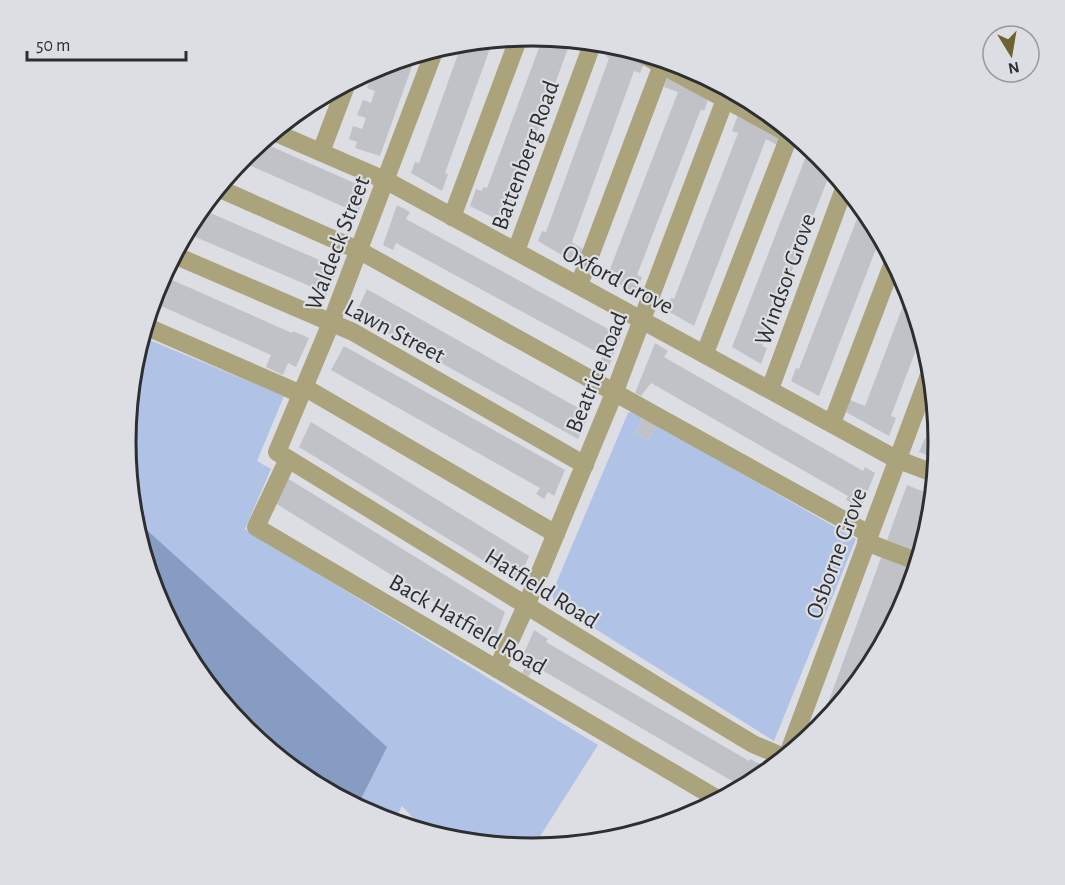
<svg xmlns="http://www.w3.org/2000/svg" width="1065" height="885" viewBox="0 0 1065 885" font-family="'Alegreya Sans',sans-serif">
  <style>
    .green { fill: #b0c3e6 }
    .water { fill: #879cc3 }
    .building { fill: #c0c2c7 }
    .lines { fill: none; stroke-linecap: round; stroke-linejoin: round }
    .minor { stroke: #aaa37c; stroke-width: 18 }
    .labels { text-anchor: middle; stroke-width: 4.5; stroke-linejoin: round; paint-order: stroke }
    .street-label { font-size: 24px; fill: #2d2e30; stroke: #dcdee3 }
    .rim { fill: none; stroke: #2d2e30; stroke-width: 3 }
  </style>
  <rect width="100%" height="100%" fill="#dcdee3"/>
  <!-- green -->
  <g class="green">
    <path d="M142,337l142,59 -27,65 14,8 -26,60 353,216 -66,104 -79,-8 -26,-8 -25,-27 -9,17 -36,-16 29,-60 -248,-223 -2,4 -10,-86 8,-79z"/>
    <path d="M630,412l13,6 -8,15 13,7 9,-15 199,114 -82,202 -220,-138 -2,-10 76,-180z"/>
  </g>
  <!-- water -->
  <path class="water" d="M139,523l248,224 -30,60 -51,-27 -61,-50 -51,-62 -37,-70 -21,-70z"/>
  <!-- building -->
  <g class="building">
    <path d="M543,37l28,3 -67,183 -34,-17 6,-17 6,2 1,-4 4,1z"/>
    <path d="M493,40l-48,133 3,1 -6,17 -31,-18 4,-11 4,1 43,-120z"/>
    <path d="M611,44l34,17 -5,12 -6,-2 -62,171 12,8 -4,12 -10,-2 -32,-19 4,-10 4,1 62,-171 1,-3 -3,-2z"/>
    <path d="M416,55l-36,101 -25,-8 2,-6 -8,-3 4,-13 9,3 4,-11 -9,-3 6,-15 8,3 4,-12 -8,-3 5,-15 9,3 4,-11z"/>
    <path d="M668,75l41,22 -5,14 -3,-2 -64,166 5,2 -6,16 -29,-16 71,-185 -14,-5z"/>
    <path d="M308,104l-6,17 -11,-4 16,-13z"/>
    <path d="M738,115l42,22 -3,8 -11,-6 -72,187 -28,-16 5,-12 3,1 64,-166 -6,-2z"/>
    <path d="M261,142l107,47 -10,24 -118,-52z"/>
    <path d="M808,151l18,11 7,9 -4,11 -2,-1 -60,153 -5,12 5,2 -6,16 -29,-17z"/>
    <path d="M397,205l13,7 -4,7 193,105 11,6 2,-5 11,6 -16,40 -7,-4 2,-12 -206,-112 -3,7 -10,-5z"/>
    <path d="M862,206l19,30 -62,160 -28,-15 5,-13 3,1z"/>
    <path d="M201,209l137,59 -12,28 -15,-7 1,-2 -126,-54z"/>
    <path d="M163,276l129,57 1,-2 16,7 -13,29 -8,-4 -5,12 -17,-8 5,-12 -119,-53z"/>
    <path d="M367,289l222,125 -11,25 -223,-124z"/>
    <path d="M909,290l13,44 -31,82 5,2 -7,18 -43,-24 4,-12 15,6z"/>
    <path d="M655,343l13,8 -4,6 199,114 2,-4 10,6 -14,35 -15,-8 2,-4 -197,-113 -10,13 -6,-3z"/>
    <path d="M344,346l221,124 -11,26 -6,-4 -4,7 -8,-5 4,-6 -209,-118z"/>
    <path d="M643,418l14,7 -9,15 -13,-7z"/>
    <path d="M937,418l2,25 -2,16 -18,-7 6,-14 4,1z"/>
    <path d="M311,422l218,134 -11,26 -219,-135z"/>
    <path d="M287,478l218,134 -10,27 -220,-136z"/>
    <path d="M907,485l27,11 -3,26 -9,31 -35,-13z"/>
    <path d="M882,555l27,10 -39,104 -50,61 -7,6 14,-30z"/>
    <path d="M534,630l14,9 -2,3 203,119 1,-2 14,7 -7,15 -13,7 -209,-122 -7,11 -6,-4 6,-11 -6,-4z"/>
  </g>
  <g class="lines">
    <!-- minor -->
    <g class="minor">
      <path d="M435,49l-104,274 -54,129 408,251 68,41 33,14"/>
      <path d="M638,52l164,89"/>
      <path d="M274,132l113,49 509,278 40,15"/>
      <path d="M321,152l26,-69"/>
      <path d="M218,188l142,63 509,283"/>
      <path d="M452,217l67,-180"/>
      <path d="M516,251l77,-209"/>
      <path d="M174,255l179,77 232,133"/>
      <path d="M579,285l83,-220"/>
      <path d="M145,326l156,68"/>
      <path d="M705,353l85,-219"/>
      <path d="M304,387l252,147"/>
      <path d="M770,389l75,-203"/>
      <path d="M832,423l62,-163"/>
      <path d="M288,459l-32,68 465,274"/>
      <path d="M866,542l53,20"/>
      <path d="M497,669l29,-63 89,-215 114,-302"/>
      <path d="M787,757l145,-390"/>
    </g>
  </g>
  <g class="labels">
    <!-- street labels -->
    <g class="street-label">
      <text transform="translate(525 155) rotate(-70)" y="8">Battenberg Road</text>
      <text transform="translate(337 243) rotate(-69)" y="8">Waldeck Street</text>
      <text transform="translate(618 279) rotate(28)" y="8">Oxford Grove</text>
      <text transform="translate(785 279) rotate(-70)" y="8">Windsor Grove</text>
      <text transform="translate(395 331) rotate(28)" y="8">Lawn Street</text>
      <text transform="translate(596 372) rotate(-68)" y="8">Beatrice Road</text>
      <text transform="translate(836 553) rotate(-70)" y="8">Osborne Grove</text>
      <text transform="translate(542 588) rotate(32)" y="8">Hatfield Road</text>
      <text transform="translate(468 624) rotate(30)" y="8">Back Hatfield Road</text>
    </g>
  </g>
  <!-- crop -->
  <path d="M0 0H1065V885H0ZM136 442a396 396 0 1 1 792 0a396 396 0 1 1-792 0Z" fill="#dcdee3" fill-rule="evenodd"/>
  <path class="rim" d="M136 442a396 396 0 1 1 792 0a396 396 0 1 1-792 0Z"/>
  <!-- north arrow -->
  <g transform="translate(1011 54) rotate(169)"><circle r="28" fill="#dcdee3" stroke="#96989b" stroke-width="1.5"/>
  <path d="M0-4.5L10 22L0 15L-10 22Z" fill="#6c632f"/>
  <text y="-9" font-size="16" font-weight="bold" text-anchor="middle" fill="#2d2e30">N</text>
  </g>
  <!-- scale -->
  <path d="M27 51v9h159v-9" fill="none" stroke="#2d2e30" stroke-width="3"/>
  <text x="36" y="51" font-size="18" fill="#2d2e30" stroke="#dcdee3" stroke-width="4.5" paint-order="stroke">50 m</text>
</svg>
